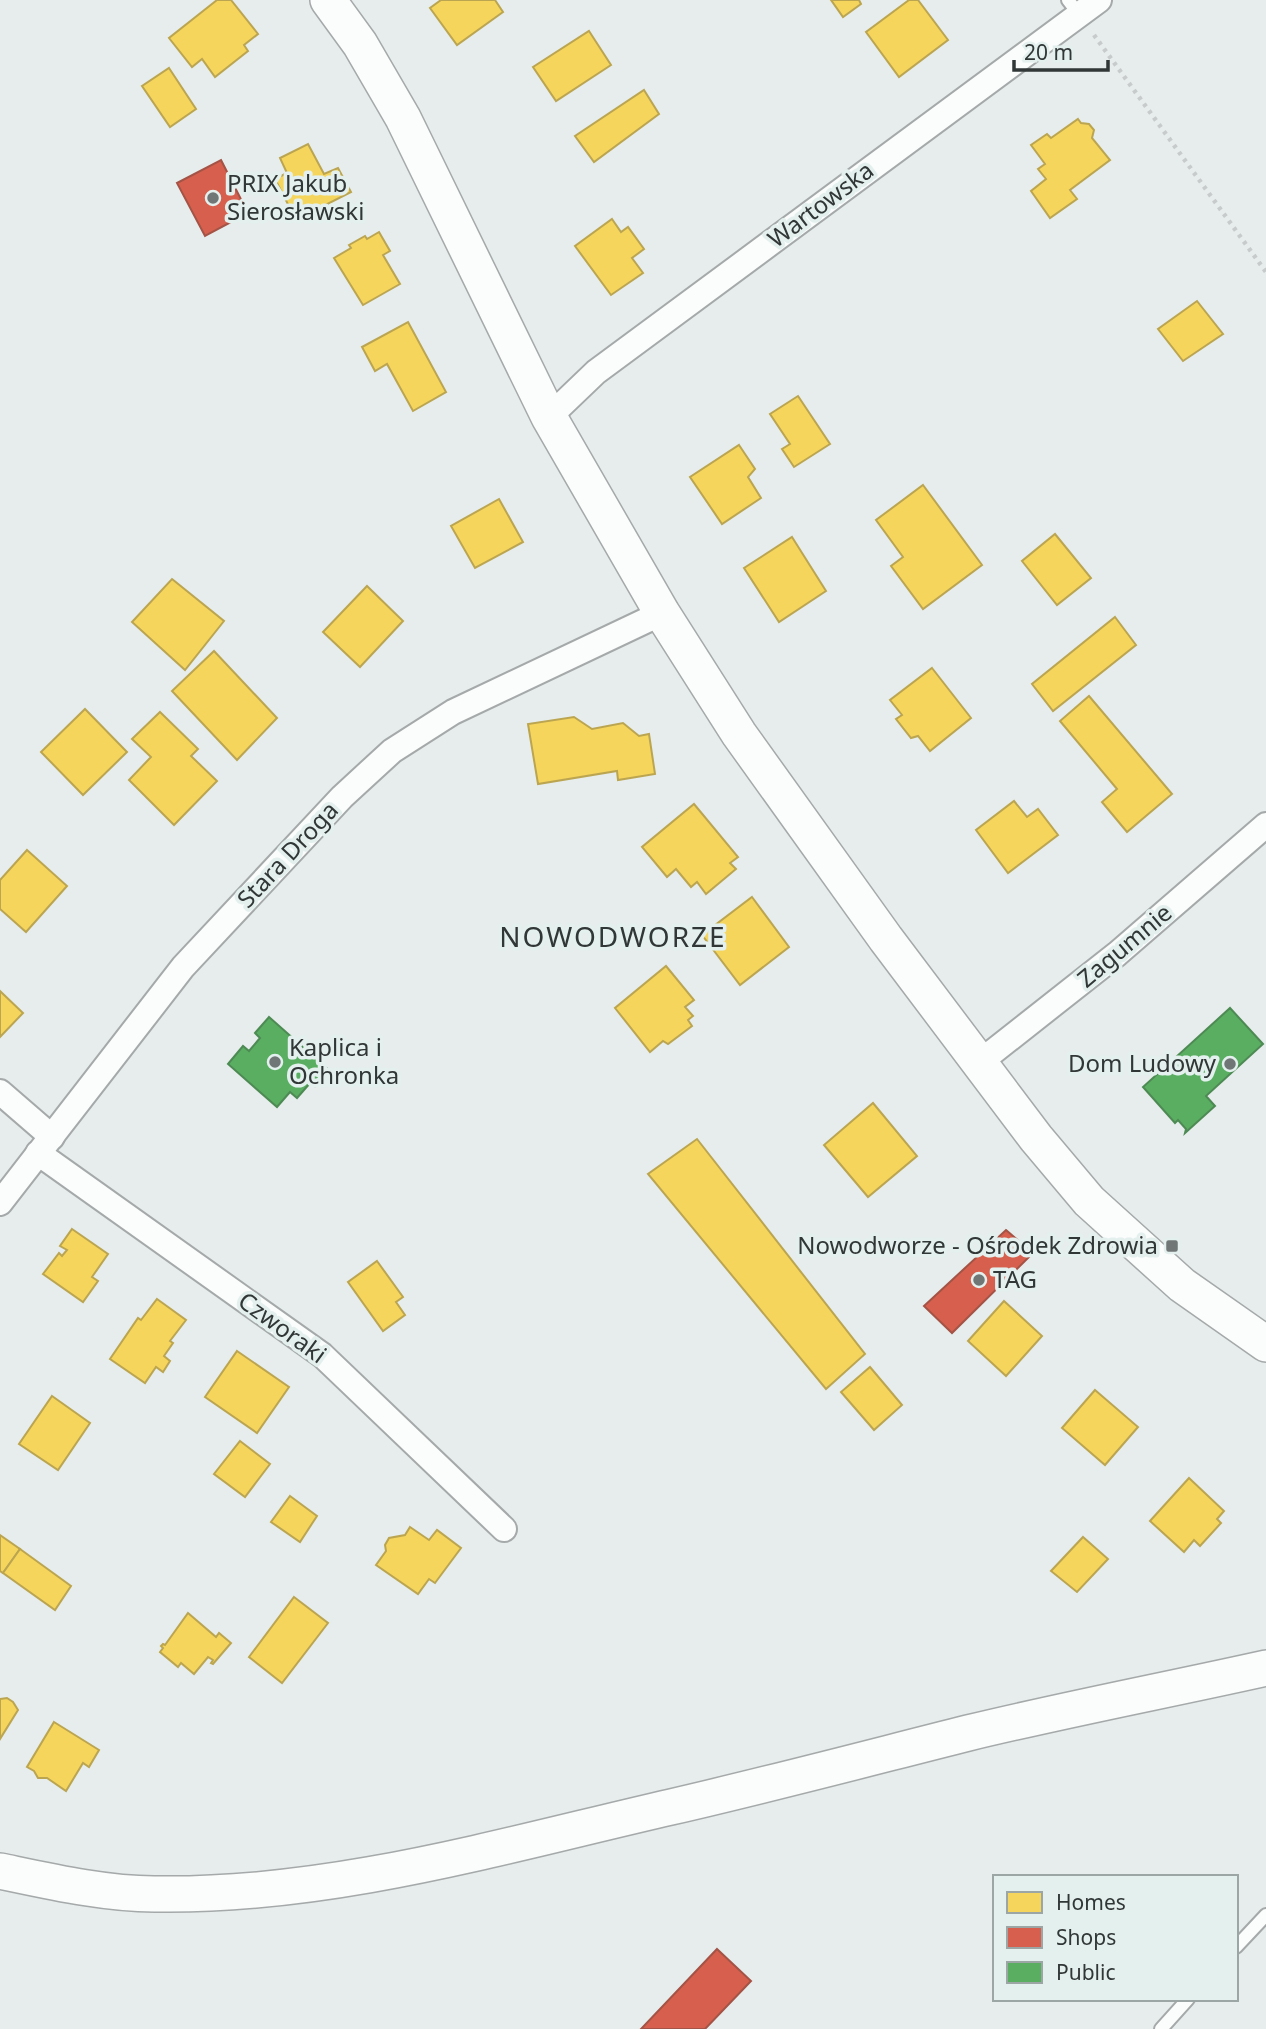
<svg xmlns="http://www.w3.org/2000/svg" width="1266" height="2029" viewBox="0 0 1266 2029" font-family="'Noto Sans',sans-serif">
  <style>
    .homes { fill: #f6d55c; stroke: #bba551; stroke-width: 2 }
    .shops { fill: #d6604d; stroke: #a45346; stroke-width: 2 }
    .public { fill: #5aae61; stroke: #4e8a54; stroke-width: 2 }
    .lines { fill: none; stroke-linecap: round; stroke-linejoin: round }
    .lane-casing { stroke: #a5a9a9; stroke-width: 16 }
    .street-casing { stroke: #a5a9a9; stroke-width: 28 }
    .secondary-casing { stroke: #a5a9a9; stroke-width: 38 }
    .path { stroke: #c8cbcb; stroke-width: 4.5; stroke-dasharray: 3.5 5; stroke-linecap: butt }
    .lane { stroke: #fbfcfc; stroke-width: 12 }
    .street { stroke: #fbfcfc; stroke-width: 24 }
    .secondary { stroke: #fbfcfc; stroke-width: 35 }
    .poi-dot { fill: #707676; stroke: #e3f0ee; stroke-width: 2.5 }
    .labels { text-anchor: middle; stroke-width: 7; stroke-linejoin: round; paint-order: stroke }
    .poi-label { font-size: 24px; fill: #313636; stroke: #e3f0ee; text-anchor: start }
    .street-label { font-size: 24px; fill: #313636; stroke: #e3f0ee }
    .quarter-label { font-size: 28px; letter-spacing: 2px; fill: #313636; stroke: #e3f0ee }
  </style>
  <rect width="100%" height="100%" fill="#e6edec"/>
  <!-- homes -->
  <g class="homes">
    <path d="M217,0h14l27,34 -14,11 4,6 -33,26 -13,-18 -10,8 -23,-29z"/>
    <path d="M441,0h54l8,12 -46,33 -27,-37z"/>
    <path d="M831,0h28l2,4 -18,13z"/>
    <path d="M909,0h9l30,40 -49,37 -33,-45z"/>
    <path d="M589,31l22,34 -55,36 -23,-34z"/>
    <path d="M169,68l27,41 -26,18 -28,-41z"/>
    <path d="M644,90l15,24 -65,48 -19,-26z"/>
    <path d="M1078,119l3,4 8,1 5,6 -2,8 18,22 -40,30 7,9 -27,19 -19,-27 15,-12 -8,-10 7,-5 -14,-19 16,-11 4,4z"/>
    <path d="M308,144l16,30 14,-6 13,24 -55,28 -21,-41 12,-6 -7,-15z"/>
    <path d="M612,219l9,13 7,-5 16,22 -12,9 11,15 -32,22 -36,-49z"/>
    <path d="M379,232l11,19 -7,4 17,29 -37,21 -29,-47 17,-10 -2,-3 16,-9 2,3z"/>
    <path d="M1197,301l26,33 -40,27 -25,-32z"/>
    <path d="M408,322l38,70 -33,19 -26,-47 -12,7 -13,-24z"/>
    <path d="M798,396l32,48 -36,23 -12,-18 8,-5 -20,-30z"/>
    <path d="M739,445l16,24 -7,8 13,21 -39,26 -32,-47z"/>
    <path d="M923,485l59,80 -59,44 -32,-43 12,-9 -27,-37z"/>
    <path d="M499,499l24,43 -48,26 -24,-42z"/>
    <path d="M1055,534l36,44 -34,27 -35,-44z"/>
    <path d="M792,537l34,54 -47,31 -35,-54z"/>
    <path d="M172,579l52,42 -39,49 -53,-48z"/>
    <path d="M367,586l36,35 -43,46 -37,-35z"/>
    <path d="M1115,617l21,28 -83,66 -21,-27z"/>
    <path d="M214,651l63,67 -40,42 -65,-69z"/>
    <path d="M932,668l39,50 -41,33 -12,-15 -7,2 -15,-19 6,-4 -12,-15z"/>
    <path d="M1089,696l83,98 -45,38 -25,-30 15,-13 -57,-68z"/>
    <path d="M85,709l42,43 -44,43 -42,-43z"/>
    <path d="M160,712l38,37 -7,7 26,25 -43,44 -45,-45 22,-23 -19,-18z"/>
    <path d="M574,717l18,12 31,-6 16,13 10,-2 6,40 -37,6 -1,-9 -79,13 -10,-60z"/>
    <path d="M1014,801l13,16 11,-8 20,26 -50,38 -32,-43z"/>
    <path d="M694,804l44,53 -8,6 6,6 -30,25 -9,-12 -6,5 -15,-18 -9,8 -25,-30z"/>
    <path d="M27,850l40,36 -41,46 -26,-23v-29z"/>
    <path d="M752,897l37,50 -49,38 -38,-50z"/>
    <path d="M666,966l28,34 -9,7 8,9 -5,4 4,6 -24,18 -5,-3 -13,11 -35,-44z"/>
    <path d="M0,991l23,22 -23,24z"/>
    <path d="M873,1103l44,53 -49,41 -44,-52z"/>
    <path d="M697,1139l168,215 -39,35 -178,-215z"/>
    <path d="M72,1229l36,25 -16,23 6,4 -15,21 -40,-28 16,-21 3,3 5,-6 -7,-4z"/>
    <path d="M377,1261l26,36 -7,5 9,13 -22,16 -35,-49z"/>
    <path d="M157,1299l29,21 -16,21 3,2 -9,13 6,5 -7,11 -7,-5 -11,16 -35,-24 28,-41 3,2z"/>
    <path d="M1004,1301l38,35 -36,40 -38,-35z"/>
    <path d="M237,1351l52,36 -32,46 -52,-36z"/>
    <path d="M870,1367l32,38 -28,25 -33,-38z"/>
    <path d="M1095,1390l43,37 -33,38 -43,-37z"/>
    <path d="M52,1396l38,27 -32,47 -39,-26z"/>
    <path d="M240,1441l30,23 -25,33 -31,-23z"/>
    <path d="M1189,1478l35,33 -7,8 4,4 -21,23 -6,-6 -10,12 -34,-31z"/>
    <path d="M290,1496l27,20 -17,26 -29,-20z"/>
    <path d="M410,1527l19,13 8,-10 24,18 -26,35 -6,-4 -11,15 -42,-29 10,-14 -1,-6 4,-7 16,-3z"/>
    <path d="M0,1535l20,14 -17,24 -3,-2z"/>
    <path d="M1083,1537l25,22 -31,33 -26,-21z"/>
    <path d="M20,1549l51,37 -16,24 -52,-37z"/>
    <path d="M294,1597l34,26 -46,60 -33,-26z"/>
    <path d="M188,1613l28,24 3,-4 12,10 -18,21 -2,-1 2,-3 -5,-3 -14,17 -13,-11 -3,4 -18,-15 3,-4 -2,-2 2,-2 2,1z"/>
    <path d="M7,1698l6,4 5,8 -18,29v-40z"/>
    <path d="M54,1722l45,28 -10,17 -6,-4 -17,28 -19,-13h-9l-4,-7 -7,-4z"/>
  </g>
  <!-- shops -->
  <g class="shops">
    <path d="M221,160l27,53 -43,23 -28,-53z"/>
    <path d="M1006,1230l27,23 -81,80 -28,-27z"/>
    <path d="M717,1949l34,32 -46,48h-64z"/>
  </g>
  <!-- public -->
  <g class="public">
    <path d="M1230,1008l33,36 -57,52 9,10 -30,27 1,-4 -8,-9 -3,3 -32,-36z"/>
    <path d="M269,1017l60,53 -14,16 -4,-4 -14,16 -7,-6 -13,15 -49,-43 15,-18 6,5 11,-13 -5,-5z"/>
  </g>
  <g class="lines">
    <defs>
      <g id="lane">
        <path d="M1068,0l11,14"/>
        <path d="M1236,1947l30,-32"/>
        <path d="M1161,2029l27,-30"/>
      </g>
      <g id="street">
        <path d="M549,417l47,-45 503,-372"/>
        <path d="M980,1062l137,-108 149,-129"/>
        <path d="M0,1092l52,45"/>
        <path d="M38,1153l284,202 182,174"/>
        <path d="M0,1203l183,-236 159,-170 50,-46 61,-39 209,-99"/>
      </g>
      <g id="secondary">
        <path d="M328,0l32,44 43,74 146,299 113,196 77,121 147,205 150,199 53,63 93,84 84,59"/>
        <path d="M0,1871c48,10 104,23 154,23 176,3 347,-48 517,-87 100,-23 198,-49 297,-74 99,-24 199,-43 298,-65"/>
      </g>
    </defs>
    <!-- lane casing -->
    <use href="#lane" class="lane-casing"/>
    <!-- street casing -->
    <use href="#street" class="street-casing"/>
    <!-- secondary casing -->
    <use href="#secondary" class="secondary-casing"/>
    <!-- path -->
    <path class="path" d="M1094,35l172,237"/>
    <!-- lane -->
    <use href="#lane" class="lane"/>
    <!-- street -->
    <use href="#street" class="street"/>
    <!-- secondary -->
    <use href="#secondary" class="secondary"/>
  </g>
  <!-- markers -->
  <g class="poi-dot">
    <circle cx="213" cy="198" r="7"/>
    <circle cx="275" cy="1062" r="7"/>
    <circle cx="1230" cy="1064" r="7"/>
    <rect x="1165" y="1239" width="14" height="14" rx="3.5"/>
    <circle cx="979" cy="1280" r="7"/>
  </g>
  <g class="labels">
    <!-- poi labels -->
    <g class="poi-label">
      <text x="227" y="192">PRIX Jakub<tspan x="227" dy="28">Sierosławski</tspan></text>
      <text x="289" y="1056">Kaplica i<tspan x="289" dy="28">Ochronka</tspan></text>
      <text x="1216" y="1072" text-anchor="end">Dom Ludowy</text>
      <text x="1158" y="1254" text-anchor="end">Nowodworze - Ośrodek Zdrowia</text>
      <text x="993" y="1288">TAG</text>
    </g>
    <!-- street labels -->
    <g class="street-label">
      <text transform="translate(821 205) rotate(-37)" y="8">Wartowska</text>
      <text transform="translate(288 855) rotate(-47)" y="8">Stara Droga</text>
      <text transform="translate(1125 946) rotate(-40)" y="8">Zagumnie</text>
      <text transform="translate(282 1328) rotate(36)" y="8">Czworaki</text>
    </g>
    <!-- quarter labels -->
    <g class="quarter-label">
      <text x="613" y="947">NOWODWORZE</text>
    </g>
  </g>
  <!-- legend -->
  <rect x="993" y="1875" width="245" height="126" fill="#e3f0ee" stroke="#9ca6a4" stroke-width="2"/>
  <rect x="1007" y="1892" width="35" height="21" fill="#f6d55c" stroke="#9ca6a4" stroke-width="2"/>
  <text x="1056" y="1910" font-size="21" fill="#313636">Homes</text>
  <rect x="1007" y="1927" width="35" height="21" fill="#d6604d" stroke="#9ca6a4" stroke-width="2"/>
  <text x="1056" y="1945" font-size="21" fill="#313636">Shops</text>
  <rect x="1007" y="1962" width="35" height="21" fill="#5aae61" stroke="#9ca6a4" stroke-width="2"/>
  <text x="1056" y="1980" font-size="21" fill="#313636">Public</text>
  <!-- scale -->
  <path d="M1014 60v10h94v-10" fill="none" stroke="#313636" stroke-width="3.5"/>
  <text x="1024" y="60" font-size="21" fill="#313636" stroke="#e3f0ee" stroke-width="5" paint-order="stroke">20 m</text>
</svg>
